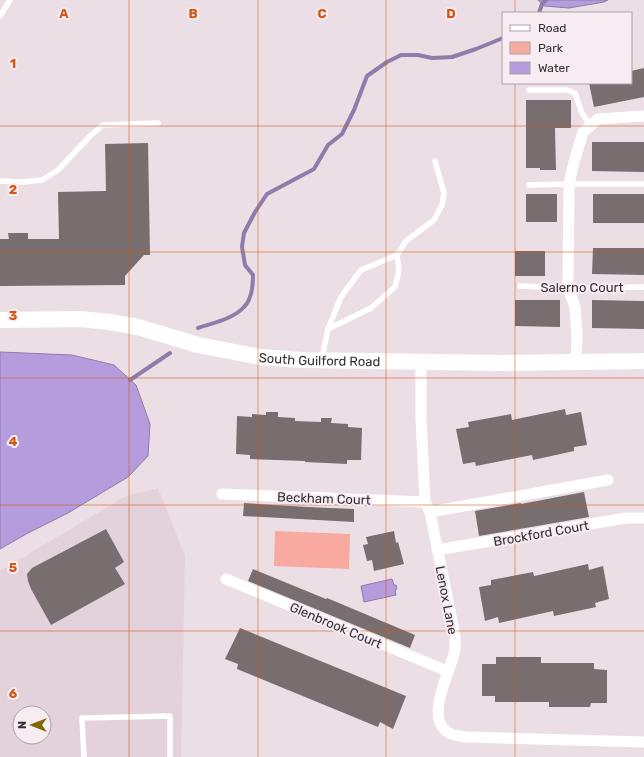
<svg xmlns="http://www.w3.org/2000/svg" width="644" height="757" viewBox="0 0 644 757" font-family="Rubik,sans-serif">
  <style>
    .built { fill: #e3d1db; fill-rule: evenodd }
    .green { fill: #f8aaa1 }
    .water { fill: #b59cdd; stroke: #8e7caa }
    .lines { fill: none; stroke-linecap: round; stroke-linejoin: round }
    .stream { stroke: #8e7caa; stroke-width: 4 }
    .building { fill: #786d6f }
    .lane { stroke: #fff; stroke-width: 5.5 }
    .street { stroke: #fff; stroke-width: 11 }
    .secondary { stroke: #fff; stroke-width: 16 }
    .grid { fill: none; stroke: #d65510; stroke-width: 1; stroke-opacity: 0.55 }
    .labels { text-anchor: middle; stroke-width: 4; stroke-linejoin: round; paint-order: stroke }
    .street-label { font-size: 13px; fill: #343032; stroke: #f8ecf3 }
    .grid-label { font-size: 13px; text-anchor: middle; font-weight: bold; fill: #d65510; stroke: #f8ecf3; stroke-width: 4; stroke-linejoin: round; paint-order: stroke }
  </style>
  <rect width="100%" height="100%" fill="#ebdfe5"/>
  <!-- built -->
  <path class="built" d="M158,488l27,68 -4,201h-181v-186l126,-75zM20,713h24v24h-24z"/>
  <!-- green -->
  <path class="green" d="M275,531l75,3 -1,35 -75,-3z"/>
  <!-- water -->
  <g class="water">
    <path d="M538,0h70l-4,2 -35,6 -25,-2z"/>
    <path d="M0,352l72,3 42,10 22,20 14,39 -2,32 -20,21 -60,36 -40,20 -28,16z"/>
    <path d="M392,579l2,6h2l1,4 -2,1 1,5 -32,7 -3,-16z"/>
  </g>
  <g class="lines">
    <!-- stream -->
    <g class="stream">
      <path d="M539,13l3,-9 4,-4"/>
      <path d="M198,328c15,-5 35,-9 46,-21 8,-8 9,-22 9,-32l-8,-10 -3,-18 2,-14 11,-21 12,-18 47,-25 14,-24 14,-11 12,-24 13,-34 20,-14 14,-7h17l14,3 20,-1 24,-8 27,-11"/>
      <path d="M130,380l40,-27"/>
    </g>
  </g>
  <!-- building -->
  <g class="building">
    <path d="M644,68v29l-50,10 -5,-24h42v-12z"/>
    <path d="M526,100h45v28h-16l1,42h-16v-2h-14z"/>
    <path d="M592,142h52v30l-52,-1z"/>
    <path d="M148,143l2,112h-6l-19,21v9l-125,1v-47h9l-1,-6h20v6h31l-1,-47 48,-1 -1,-47z"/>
    <rect x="526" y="194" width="31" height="28"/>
    <rect x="593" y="194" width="51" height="29"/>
    <path d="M593,248h51v27l-52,-1z"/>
    <rect x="515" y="251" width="30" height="25"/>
    <path d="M515,300h45v27l-45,-1z"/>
    <path d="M592,300l52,1v28l-52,-1z"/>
    <path d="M565,409l1,6 15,-3 6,33 -13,2v4l-41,9 -1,-5 -56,11 -1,-4 -12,2 -7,-35 13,-2 -1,-5 43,-8 1,6z"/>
    <path d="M266,412h12v5l17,1v3l26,1v-4h11l-1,5 17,1v3l14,1 -1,32h-14v4l-42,-2v-1l-55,-2v-4l-14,-1 1,-38 15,1v-3l14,1z"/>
    <path d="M584,492l5,25 -110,19 -4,-25 46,-8v1z"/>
    <path d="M244,503l64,4 46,2v13l-111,-6z"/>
    <path d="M106,529l18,33 -9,6 10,16 -74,41 -20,-36 -3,-8 -1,-7 5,-6z"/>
    <path d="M394,531l2,12 2,-1 6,22 -30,7 -2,-11 -5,1 -4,-16 5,-1 -2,-7z"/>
    <path d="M588,564l1,6 14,-4 6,33 -14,4 1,4 -42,9 -1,-5 -54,12 -1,-6 -13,4 -6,-34 12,-2v-5l42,-8 1,4z"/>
    <path d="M253,569l73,30 1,-1 88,37 -5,13 -162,-67z"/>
    <path d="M240,628l166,68 -13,33 -13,-7 -2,5 -141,-58 1,-5 -13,-5z"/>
    <path d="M496,657h45v6h53v6l13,1v33h-16l-1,4h-41v-5h-54v-6h-13v-32h14z"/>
  </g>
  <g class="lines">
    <!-- lane -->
    <g class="lane">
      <path d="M0,16l10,-16"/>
      <path d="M529,90h38l8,3 7,20 8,12"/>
      <path d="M0,181l23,1 19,-2 16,-10 33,-35 12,-10 55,-2"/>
      <path d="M529,185l40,-1h75"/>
      <path d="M520,286l48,2 76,-1"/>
      <path d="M328,329l13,-32 20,-27 36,-15"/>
      <path d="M322,358l6,-29 43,-21 24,-21 4,-16 -2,-16 9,-14 28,-21 8,-15 2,-12 -9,-32"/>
      <path d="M84,757l-2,-39 88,-2v41"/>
    </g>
    <!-- street -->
    <g class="street">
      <path d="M421,362v56l4,84 5,10 25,124c0,4 0,9 0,13 -3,21 -30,65 -9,82 6,5 14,5 21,6l177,5"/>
      <path d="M576,362l1,-27 -2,-28 -7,-19 1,-104 5,-22 9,-30 15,-13 46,-3"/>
      <path d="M222,494l203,8"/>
      <path d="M430,512l178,-32"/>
      <path d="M437,550l189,-32h18"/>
      <path d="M226,579l221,92"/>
    </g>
    <!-- secondary -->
    <path class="secondary" id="s1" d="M0,320l81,-1 28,3 29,5 60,18 62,12 42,3 199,3 143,-2"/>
  </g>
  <!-- grid -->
  <path class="grid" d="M129,0v757M258,0v757M386,0v757M515,0v13M515,83v674M0,126h644M0,252h644M0,378h644M0,505h644M0,631h644"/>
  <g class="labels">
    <!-- street labels -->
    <g class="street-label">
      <text x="582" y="292">Salerno Court</text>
      <text dy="5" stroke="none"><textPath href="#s1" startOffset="324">South Guilford Road</textPath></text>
      <text transform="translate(324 498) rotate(2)" y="5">Beckham Court</text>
      <text transform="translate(541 533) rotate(-10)" y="5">Brockford Court</text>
      <text transform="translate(447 600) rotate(79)" y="5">Lenox Lane</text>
      <text transform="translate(336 625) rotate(23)" y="5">Glenbrook Court</text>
    </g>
  </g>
  <g class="grid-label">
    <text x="64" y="18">A</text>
    <text x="193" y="18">B</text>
    <text x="322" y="18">C</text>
    <text x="451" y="18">D</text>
    <text x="13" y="68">1</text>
    <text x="13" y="194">2</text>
    <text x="13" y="320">3</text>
    <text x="13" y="446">4</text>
    <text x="13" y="572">5</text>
    <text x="13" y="698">6</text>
  </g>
  <!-- legend -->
  <rect x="502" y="12" width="130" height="72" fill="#f8ecf3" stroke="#aaa1a6"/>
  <rect x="510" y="25" width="20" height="6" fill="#ffffff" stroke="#aaa1a6"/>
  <text x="538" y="32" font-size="12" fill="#343032">Road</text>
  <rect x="510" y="42" width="20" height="12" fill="#f8aaa1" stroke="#aaa1a6"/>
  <text x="538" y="52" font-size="12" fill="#343032">Park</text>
  <rect x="510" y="62" width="20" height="12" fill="#b59cdd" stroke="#aaa1a6"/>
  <text x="538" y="72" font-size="12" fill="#343032">Water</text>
  <!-- north arrow -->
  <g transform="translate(32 725) rotate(270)"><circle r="19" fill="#f8ecf3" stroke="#aaa1a6"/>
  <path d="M0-3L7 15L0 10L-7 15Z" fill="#826800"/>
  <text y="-6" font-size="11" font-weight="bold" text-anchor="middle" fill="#343032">N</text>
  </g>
</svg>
